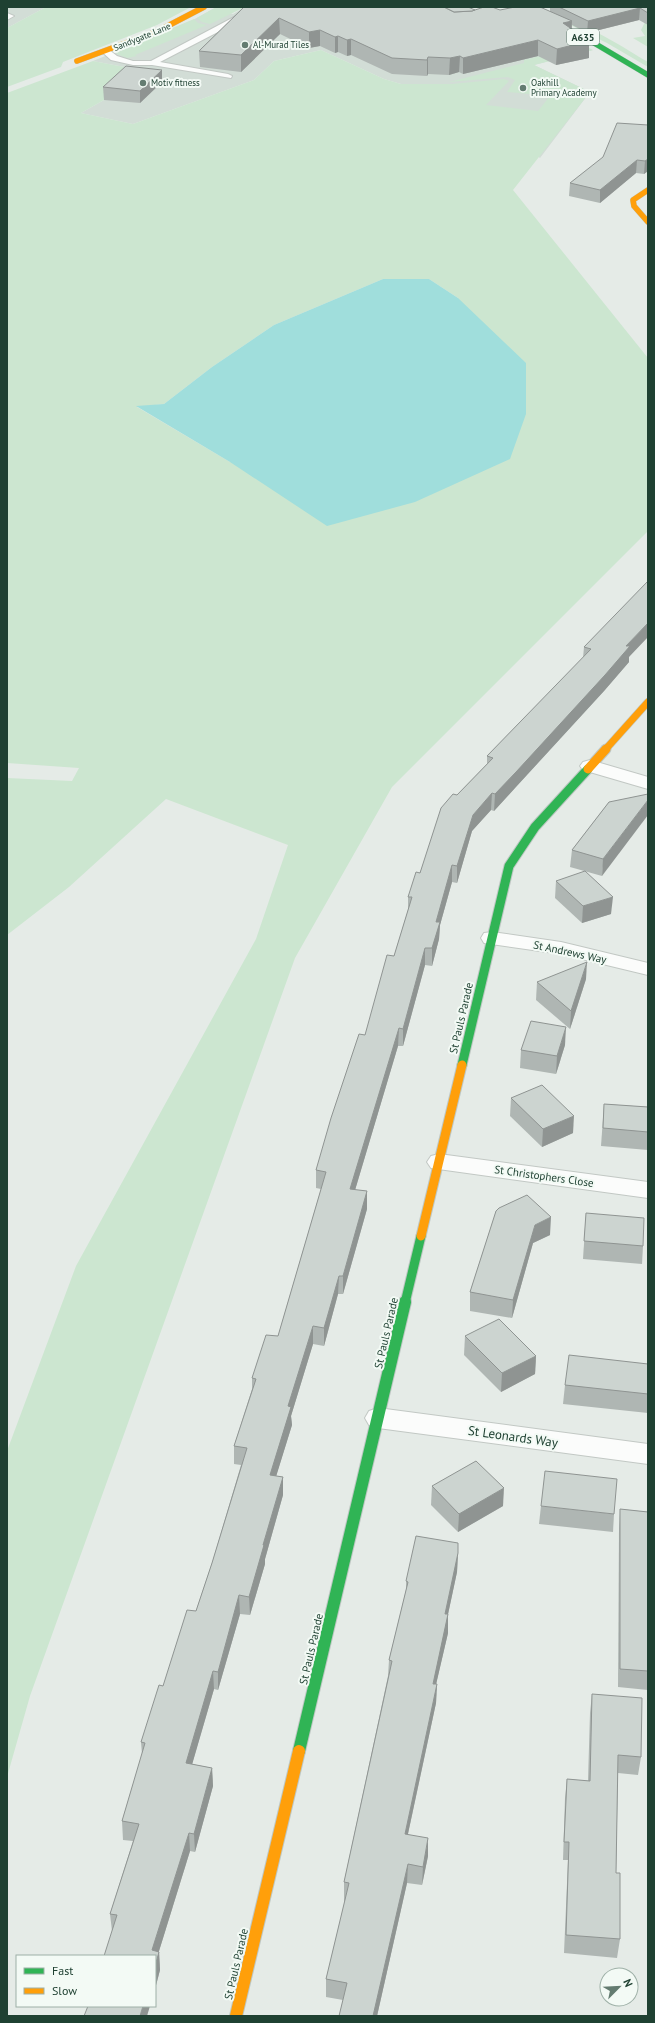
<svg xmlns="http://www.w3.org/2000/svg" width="655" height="2023" viewBox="0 0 655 2023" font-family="'PT Sans',sans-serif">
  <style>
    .built { fill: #d2ddd6 }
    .green { fill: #cce6d0; fill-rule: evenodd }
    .water { fill: #a0dedc }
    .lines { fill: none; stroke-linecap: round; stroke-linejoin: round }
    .lane-casing { stroke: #c2c8c4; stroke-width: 2 }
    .street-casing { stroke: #c2c8c4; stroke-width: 2 }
    .fast-far2-casing { stroke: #bec7c3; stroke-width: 6 }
    .fast-far1-casing { stroke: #bec7c3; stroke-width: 11 }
    .fast-casing { stroke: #bec7c3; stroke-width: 14 }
    .slow-far3-casing { stroke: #bec7c3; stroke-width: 6 }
    .slow-far2-casing { stroke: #bec7c3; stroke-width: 8 }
    .slow-far1-casing { stroke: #bec7c3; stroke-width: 11 }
    .slow-casing { stroke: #bec7c3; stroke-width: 14 }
    .lane { fill: #fbfcfb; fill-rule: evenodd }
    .street { fill: #fbfcfb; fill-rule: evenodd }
    .fast-far2 { stroke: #30b455; stroke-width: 5.5 }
    .fast-far1 { stroke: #30b455; stroke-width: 9 }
    .fast { stroke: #30b455; stroke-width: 12 }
    .slow-far3 { stroke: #ff9f0a; stroke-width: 5.5 }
    .slow-far2 { stroke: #ff9f0a; stroke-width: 7 }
    .slow-far1 { stroke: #ff9f0a; stroke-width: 9 }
    .slow { stroke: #ff9f0a; stroke-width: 12 }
    .wall { fill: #afb6b3 }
    .shaded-wall { fill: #8f9492 }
    .building { fill: #ccd4d0; stroke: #8f9492 }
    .poi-dot { fill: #647c71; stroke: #f3faf5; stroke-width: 1.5 }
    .labels { text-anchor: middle; stroke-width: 4; stroke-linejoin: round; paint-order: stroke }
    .far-street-label { font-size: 9px; fill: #1f4132; stroke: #f3faf5 }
    .far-poi-label { font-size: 9px; fill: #1f4132; stroke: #f3faf5; text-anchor: start }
    .shield { fill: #f3faf5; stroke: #5f786c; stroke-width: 1 }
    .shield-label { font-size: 10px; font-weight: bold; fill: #1f4132 }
    .street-label { font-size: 11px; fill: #1f4132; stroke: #f3faf5 }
    .near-street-label { font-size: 13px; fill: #1f4132; stroke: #f3faf5 }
  </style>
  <rect width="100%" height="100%" fill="#e5ebe7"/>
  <!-- built -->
  <g class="built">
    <path d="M7,7h39l-39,21z"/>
    <path d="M245,7l348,43 -59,15 56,27 -50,66 -88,-74h-51l-17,-5 -63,-29 -47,11 -20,19 -121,44 -52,-11 23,-13 31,-31 -42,-8 98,-40 22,-12 20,5z"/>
  </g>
  <!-- green -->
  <g class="green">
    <path d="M46,7h145l-34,18 -94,37 -2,5 -54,20v-59z"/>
    <path d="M216,7h29l-35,17 -8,-2 -5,-4z"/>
    <path d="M648,16v31l-15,-9 12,-2 -4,-6z"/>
    <path d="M194,19l4,4 9,2 -72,30 2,1 -10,2 -10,-4 -1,-2z"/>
    <path d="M566,23c26,2 59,26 82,39v5l-41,-24z"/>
    <path d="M579,43l14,7 -59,15 56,27 -77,98 135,168v173l-256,256 -97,171 -265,738 -23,81v-326l69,-185 180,-327 32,-94 -122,-46 -97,88 -62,48v-157l65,3 7,-13 -72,-5v-670l86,-32 42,8 -31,31 -23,13 52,11 121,-44 20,-19 47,-11 63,29 17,5h51l52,-5 5,2 -23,24 52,6 12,-15 -43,-4 8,-12 -7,-3 -59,5 75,-19v-3l32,-8zM383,279h46l29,19 -228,164 -93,-55 27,-3 48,-37 62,-42z"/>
  </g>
  <!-- water -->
  <path class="water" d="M383,279h46l29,19 68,65v51l-16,45 -95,43 -88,24 -97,-64 -94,-56 28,-2 48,-37 62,-42z"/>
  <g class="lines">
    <defs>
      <g id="lane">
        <path d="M277,7h9l-5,5 -40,8 -81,42 68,12 4,2 -1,2 -79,-13h-19l-22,-5 -10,-9 7,-2 9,7 16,5h18l85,-45z"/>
        <path d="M7,13l7,3 -7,4z"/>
      </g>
      <g id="street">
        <path d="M590,760l58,17v12l-65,-19 -3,-4 3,-4z"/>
        <path d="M492,932l69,10 87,21v12l-87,-21 -77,-11 -3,-5 3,-5z"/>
        <path d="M439,1154l209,28v16l-217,-30 -4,-6 4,-6z"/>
        <path d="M378,1408l270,36v20l-270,-36 -9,-3 -4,-7 4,-7z"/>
      </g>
      <path id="fast-far2" d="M515,7l69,30 64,38"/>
      <g id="fast-far1">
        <path d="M462,1065l47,-199 26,-39 53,-58"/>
        <path d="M405,1303l16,-67"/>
      </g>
      <path id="fast" d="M299,1751l106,-449"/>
      <g id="slow-far3">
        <path d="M77,61l81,-30 46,-24"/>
        <path d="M648,190l-15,10 1,6 14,16"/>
      </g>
      <path id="slow-far2" d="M605,750l43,-48"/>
      <g id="slow-far1">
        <path d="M588,769l18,-20"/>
        <path d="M421,1236l41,-171"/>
      </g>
      <path id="slow" d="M236,2016l63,-265"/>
    </defs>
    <!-- lane casing -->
    <use href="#lane" class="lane-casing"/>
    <!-- street casing -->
    <use href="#street" class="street-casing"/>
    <!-- fast-far2 casing -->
    <use href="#fast-far2" class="fast-far2-casing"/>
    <!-- fast-far1 casing -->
    <use href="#fast-far1" class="fast-far1-casing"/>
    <!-- fast casing -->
    <use href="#fast" class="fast-casing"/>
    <!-- slow-far3 casing -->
    <use href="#slow-far3" class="slow-far3-casing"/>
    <!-- slow-far2 casing -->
    <use href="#slow-far2" class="slow-far2-casing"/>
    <!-- slow-far1 casing -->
    <use href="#slow-far1" class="slow-far1-casing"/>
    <!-- slow casing -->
    <use href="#slow" class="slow-casing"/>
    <!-- lane -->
    <use href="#lane" class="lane"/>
    <!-- street -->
    <use href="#street" class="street"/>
    <!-- fast-far2 -->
    <use href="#fast-far2" class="fast-far2"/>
    <!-- fast-far1 -->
    <use href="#fast-far1" class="fast-far1"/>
    <!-- fast -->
    <use href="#fast" class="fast"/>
    <!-- slow-far3 -->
    <use href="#slow-far3" class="slow-far3"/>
    <!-- slow-far2 -->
    <use href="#slow-far2" class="slow-far2"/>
    <!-- slow-far1 -->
    <use href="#slow-far1" class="slow-far1"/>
    <!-- slow -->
    <use href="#slow" class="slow"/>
  </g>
  <!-- wall -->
  <g class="wall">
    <path d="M244,7l306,4v-4h98v18l-9,-5 -52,13 -15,-8v4l17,29 -33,7 -18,-9 -75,18 -4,-2 -10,3 -21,-1 -1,2 -35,-2 -41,-19 -4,1 -9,-4 -3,1 -15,-7 -11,2 -29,-14 -39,38 -41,-5 -1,-16z"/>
    <path d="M162,82l-22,21 -36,-3 -1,-13z"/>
    <path d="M648,125v46l-4,3 -8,-1 -36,30 -31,-7 1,-13z"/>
    <path d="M584,647l45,10v5l-25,29 -89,97 -21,23 -3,-1 -19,21 -15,52 -5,-1 -12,43 -1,14 -7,27 -7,-1 -22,81h-5l-43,144 12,1v18l-24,85h-5l-14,52 -11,-2 -22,72 1,9 -16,51 7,1v18l-18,64v5l-15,51 -10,-1 -22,76 -4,-1 -22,75 20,4 1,18 -18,66 -5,-1 -31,100 1,19 -5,19v-33l-43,-25 -2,-17 23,-73 -10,-1 -1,-19 20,-67 -1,-12 22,-56 33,-75 16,-48 29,-98 -7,-1v-18l18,-57v-11l26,-42 43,-147 -5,-1v-18l49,-135 29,-79 14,-46v-13l49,-102 30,-31v-8l96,-98z"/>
    <path d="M609,802l-7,74 -32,-9 2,-17z"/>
    <path d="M556,881l55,33 -29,9 -27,-25z"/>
    <path d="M586,979l-16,50 -34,-29 1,-18z"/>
    <path d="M565,1045l-9,29 -36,-6 1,-18z"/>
    <path d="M511,1098l62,35 -31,14 -32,-31z"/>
    <path d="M604,1104l44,3v43l-47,-4z"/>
    <path d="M496,1211l54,24 -17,8 -21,75 -42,-7v-19z"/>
    <path d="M586,1213l57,33 -1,18 -59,-5z"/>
    <path d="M465,1336l71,20 -1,18 -34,18 -37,-37z"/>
    <path d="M648,1364v49l-85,-9 2,-19z"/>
    <path d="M432,1486l71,20 -45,26 -27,-27z"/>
    <path d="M541,1506l73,8 -1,18 -74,-8z"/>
    <path d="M620,1509l28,3v178l-30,-3 1,-159z"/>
    <path d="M458,1553l-1,19 -9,42v19l-12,51h1l-1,19 -28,131 20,22 -6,29 -15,-2 -30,133h-38l4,-16 -17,-3v-18l19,-78h-1v-19l44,-206 1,-16 17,-70v-9z"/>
    <path d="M592,1694l49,63 -3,18 -20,-2 -2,100 4,66 -3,19 -53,-5 4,-93h-5l2,-62 2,-19 21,2 2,-68z"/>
  </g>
  <!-- shaded-wall -->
  <g class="shaded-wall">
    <path d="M640,8l-1,12 -52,13 1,-12z"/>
    <path d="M279,18l1,16 -39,38v-17z"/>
    <path d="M572,21l-1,16 -8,-14z"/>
    <path d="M320,30v16l-11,2v-16z"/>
    <path d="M338,36v16l-3,1v-16z"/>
    <path d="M351,39v16l-4,1v-16z"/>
    <path d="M538,40v16l-75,18v-16z"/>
    <path d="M589,41v17l-33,7 1,-16z"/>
    <path d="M460,56l-1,16 -10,3 1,-17z"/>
    <path d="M428,57v17l-1,2v-16z"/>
    <path d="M162,70v12l-22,21v-12z"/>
    <path d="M648,159v12l-4,3 1,-13z"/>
    <path d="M637,160l-1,13 -36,30v-13z"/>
    <path d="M648,623v14l-19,20v5l-25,29 -89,97 -21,23 1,-17 131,-148z"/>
    <path d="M492,793l-1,17 -19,21 -15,52v-17l16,-51z"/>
    <path d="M648,800v15l-46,61 1,-17z"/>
    <path d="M452,865v17l-12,43 -1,14 -7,27v-18l4,-26z"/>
    <path d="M613,897l-2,17 -29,9 1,-17z"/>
    <path d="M425,948v17l-22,81v-17z"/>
    <path d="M587,962l-1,17 -16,50 1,-18z"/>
    <path d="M566,1027l-1,18 -9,29 1,-18z"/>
    <path d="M399,1028l-1,18 -48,161v-18z"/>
    <path d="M574,1116l-1,17 -31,14 1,-18z"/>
    <path d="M367,1191v18l-24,85v-18z"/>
    <path d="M551,1217l-1,18 -17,8 -21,75 1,-18 22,-75z"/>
    <path d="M339,1276l-1,18 -14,52v-18z"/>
    <path d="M313,1326v18l-22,72 1,9 -21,68 -1,-18 18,-69z"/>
    <path d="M536,1356l-1,18 -34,18 1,-19z"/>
    <path d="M283,1477v18l-18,64v5l-15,51 -1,-18 14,-52z"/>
    <path d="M504,1488l-1,18 -45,26 1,-18z"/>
    <path d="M458,1553l-1,19 -10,47 1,-5v19l-16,69 1,-18 12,-70z"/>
    <path d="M239,1595l1,19 -22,76v-18z"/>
    <path d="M213,1671l1,18 -27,93 -1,-19z"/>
    <path d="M437,1684l-1,19 -32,149 1,-18z"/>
    <path d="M212,1768l1,18 -18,66 -1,-18z"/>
    <path d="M189,1833l1,18 -35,113 -3,-14z"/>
    <path d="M428,1838v18l-6,29 1,-18z"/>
    <path d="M408,1864l-1,19 -30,133h-4z"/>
    <path d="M159,1952l1,18 -5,19v-23z"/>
    <path d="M143,2006h7l-3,10h-7z"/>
  </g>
  <!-- building -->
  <g class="building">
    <path d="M244,7h200l10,5 18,-1 12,-4h8l8,3 15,-3h25l32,14 -9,2 26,18 -32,8 -19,-9 -75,18 -3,-2 -10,2 -22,-1 -1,3 -35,-2 -41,-19 -4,1 -9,-4 -3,1 -15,-7 -11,2 -30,-14 -38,37 -42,-4z"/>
    <path d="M444,7h24l7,3 -3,1 -18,1z"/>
    <path d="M559,7h89v6l-8,-5 -52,13z"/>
    <path d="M126,66l36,4 -22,21 -37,-4z"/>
    <path d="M617,123l31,2v34l-3,2 -8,-1 -37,30 -30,-7 33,-26z"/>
    <path d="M648,581v42l-22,23h4l-25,29 -89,97 -21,22 -3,-1 -19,22 -16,51 -5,-1 -16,57h4l-8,26h-7l-22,81 -4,-1 -49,161 17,2 -24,85h-4l-15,52 -11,-2 -25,80 3,1 -21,68 13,2 -20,68h1l-15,52 -10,-2 -21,77 -5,-1 -27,92 26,5 -18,66 -5,-1 -37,117 7,2 -4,14v-10h-51l13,-41 -7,-1 29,-90 -17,-3 23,-78 -4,-1 18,-57 4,1 24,-76 9,1 16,-48 35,-115 -13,-2 22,-67 -4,-1 14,-43 12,1 48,-164 -10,-2 15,-52 28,-84 6,1 22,-80 7,1 18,-59h-4l8,-25 4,1 21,-65 12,-14 4,1 36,-37 -6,-2 104,-107 -7,-2z"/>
    <path d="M648,794v6l-45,59 -31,-9 37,-48z"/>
    <path d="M585,871l28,26 -30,9 -27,-25z"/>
    <path d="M587,962l-16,49 -34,-29z"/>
    <path d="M531,1021l35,6 -9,29 -36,-6z"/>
    <path d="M542,1085l32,31 -31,13 -32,-31z"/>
    <path d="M604,1104l44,3v25l-45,-4z"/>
    <path d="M527,1195l24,22 -16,8 -22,75 -43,-8 26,-81 3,-3z"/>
    <path d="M586,1213l58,5 -1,28 -59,-5z"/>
    <path d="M499,1319l37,37 -34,17 -37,-37z"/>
    <path d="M569,1355l79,9v30l-83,-9z"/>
    <path d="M476,1461l28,27 -45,26 -27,-28z"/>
    <path d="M545,1471l72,8 -3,35 -73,-8z"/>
    <path d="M620,1509l28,3v159l-28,-2z"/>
    <path d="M416,1536l42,7v10l-13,61h3l-15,70h4l-32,150 23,4 -5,29 -15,-3 -35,152h-34l8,-33 -21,-4 23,-96 -5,-1 48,-221 -3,-1 19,-78 -2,-1z"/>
    <path d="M592,1694l50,4 -1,59 -23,-2 -2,118h4v66l-54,-4 3,-93h-5l3,-63 23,2z"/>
    <path d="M88,2006h55l-3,10h-56z"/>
  </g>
  <!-- markers -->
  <g class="poi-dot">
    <circle cx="245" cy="45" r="4"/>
    <circle cx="143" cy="83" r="4"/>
    <circle cx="523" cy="88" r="4"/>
  </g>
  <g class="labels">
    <!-- far-street labels -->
    <g class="far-street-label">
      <text transform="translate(142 37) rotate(-22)" y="3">Sandygate Lane</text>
    </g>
    <!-- far-poi labels -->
    <g class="far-poi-label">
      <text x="253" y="48">Al-Murad Tiles</text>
      <text x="151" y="86">Motiv fitness</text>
      <text x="531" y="86">Oakhill<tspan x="531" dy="10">Primary Academy</tspan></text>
    </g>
    <!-- shield labels -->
    <rect class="shield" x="567" y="29" width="32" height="16" rx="3"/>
    <g class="shield-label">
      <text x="583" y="41">A635</text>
    </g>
    <!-- street labels -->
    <g class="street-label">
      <text transform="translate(570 952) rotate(12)" y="4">St Andrews Way</text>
      <text transform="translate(461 1018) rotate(-77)" y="4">St Pauls Parade</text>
      <text transform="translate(544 1176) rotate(8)" y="4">St Christophers Close</text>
      <text transform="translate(386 1333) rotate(-77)" y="4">St Pauls Parade</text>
      <text transform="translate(311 1649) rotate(-77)" y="4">St Pauls Parade</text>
      <text transform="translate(236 1964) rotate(-77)" y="4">St Pauls Parade</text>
    </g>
    <!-- near-street labels -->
    <g class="near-street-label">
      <text transform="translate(513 1436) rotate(8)" y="5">St Leonards Way</text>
    </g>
  </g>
  <!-- border -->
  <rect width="655" height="2023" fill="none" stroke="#1f4132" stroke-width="16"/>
  <!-- legend -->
  <rect x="16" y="1955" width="140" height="52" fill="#f3faf5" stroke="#9eb0a7"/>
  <rect x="24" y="1968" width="20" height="6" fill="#30b455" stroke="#9eb0a7"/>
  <text x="52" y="1975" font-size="12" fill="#1f4132">Fast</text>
  <rect x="24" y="1988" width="20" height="6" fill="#ff9f0a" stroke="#9eb0a7"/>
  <text x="52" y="1995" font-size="12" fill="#1f4132">Slow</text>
  <!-- north arrow -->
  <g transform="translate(619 1987) rotate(66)"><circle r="19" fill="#f3faf5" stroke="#9eb0a7"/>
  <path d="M0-3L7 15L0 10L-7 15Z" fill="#647c71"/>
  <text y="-6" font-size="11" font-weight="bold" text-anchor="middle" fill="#1f4132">N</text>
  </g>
</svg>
